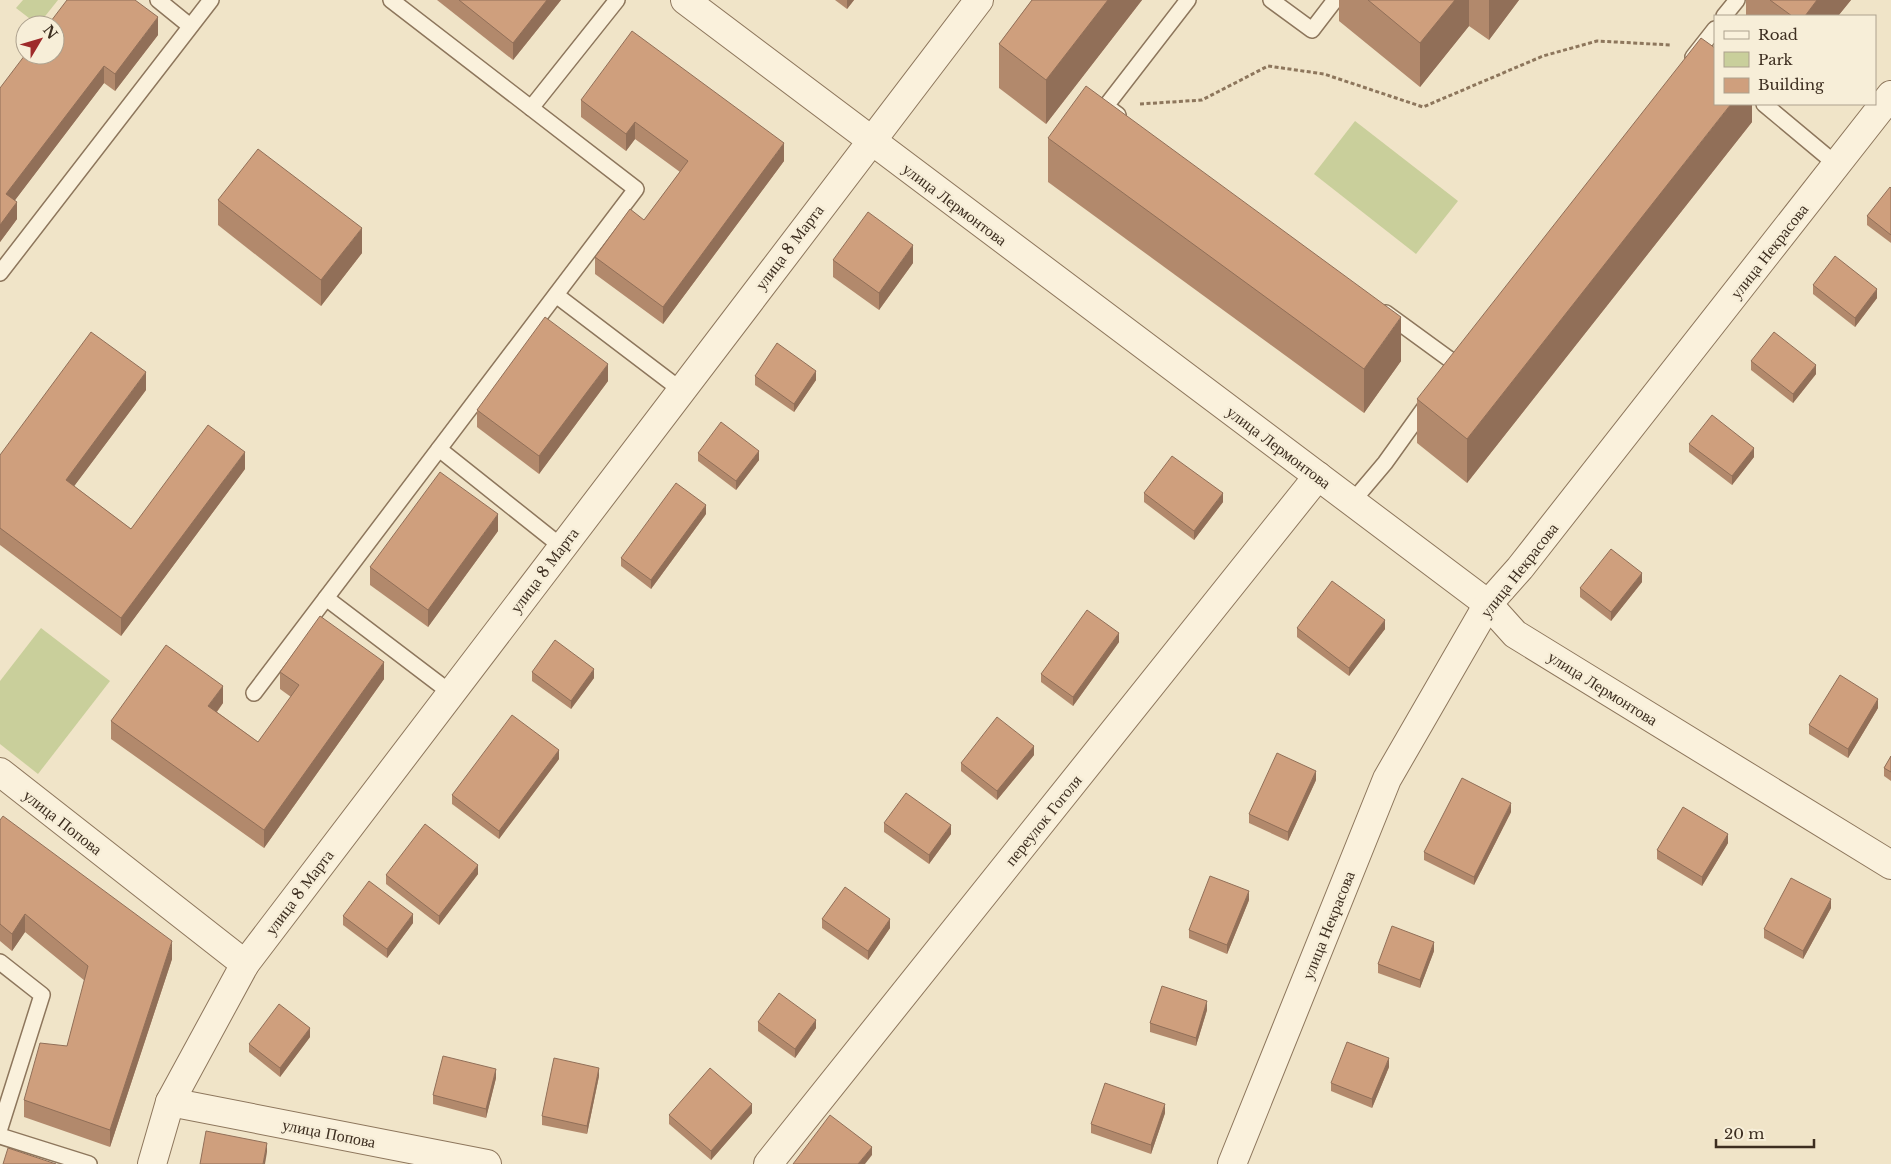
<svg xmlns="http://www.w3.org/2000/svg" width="1891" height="1164" viewBox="0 0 1891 1164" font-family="'Libre Baskerville',serif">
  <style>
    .green { fill: #c9cf9b }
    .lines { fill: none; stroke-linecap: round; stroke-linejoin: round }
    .lane-casing { stroke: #8d765c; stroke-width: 18 }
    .street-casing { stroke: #8d765c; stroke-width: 30 }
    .path { stroke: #8d765c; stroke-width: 3; stroke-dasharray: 4 2.5; stroke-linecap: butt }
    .lane { stroke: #faf1dc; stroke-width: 15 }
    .street { stroke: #faf1dc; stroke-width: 28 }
    .wall { fill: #b2896c }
    .shaded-wall { fill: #916f58 }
    .building { fill: #cf9f7d; stroke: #916f58 }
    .labels { text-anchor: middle; stroke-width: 5; stroke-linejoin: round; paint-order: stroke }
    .street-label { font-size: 16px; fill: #3d2e20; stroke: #f7eed8 }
  </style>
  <rect width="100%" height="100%" fill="#f0e4c8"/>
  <!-- green -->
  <g class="green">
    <path d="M23,0h35l-20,25 -22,-17z"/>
    <path d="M1355,121l103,80 -42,53 -102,-80z"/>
    <path d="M41,628l69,53 -72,93 -38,-30v-63z"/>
  </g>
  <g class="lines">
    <defs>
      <g id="lane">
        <path d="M158,0l32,26"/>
        <path d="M1271,0l41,30 23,-30"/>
        <path d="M1724,16l13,-16"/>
        <path d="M1693,57l22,-28"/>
        <path d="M1764,104l73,61"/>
        <path d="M531,108l86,-108"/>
        <path d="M1118,115l-12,-9 82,-106"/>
        <path d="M0,273l211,-273"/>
        <path d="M556,295l125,95"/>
        <path d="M1386,313l70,51"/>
        <path d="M439,449l123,98"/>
        <path d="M1352,502l33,-39 43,-60"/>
        <path d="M326,598l125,95"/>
        <path d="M254,693l382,-504 -245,-189"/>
        <path d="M0,962l42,33 -42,133"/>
        <path d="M0,1136l89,28"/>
      </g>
      <g id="street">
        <path d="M685,0l803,604 27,30 376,231"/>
        <path d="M0,772l245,192"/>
        <path d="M170,1102l317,62"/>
        <path d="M152,1164l18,-62 75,-138 734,-964"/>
        <path d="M768,1164l550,-688"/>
        <path d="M1232,1164l155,-385 101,-175 32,-36 371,-473"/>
      </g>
    </defs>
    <!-- lane casing -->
    <use href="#lane" class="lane-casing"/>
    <!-- street casing -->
    <use href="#street" class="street-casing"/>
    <!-- path -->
    <path class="path" d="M1140,104l62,-4 66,-34 56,8 99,33 120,-51 54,-15 74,4"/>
    <!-- lane -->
    <use href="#lane" class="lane"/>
    <!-- street -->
    <use href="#street" class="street"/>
  </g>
  <!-- wall -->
  <g class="wall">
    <path d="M437,0h124l-48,60z"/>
    <path d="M835,0h19l-7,9z"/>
    <path d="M1032,0h110l-96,124 -47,-36v-44z"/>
    <path d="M1339,0h180l-30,40 -20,-14 -49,61 -81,-66z"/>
    <path d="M1746,0h105l-13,16h-92z"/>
    <path d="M158,35l-43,56 -11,-8 -89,117 2,19 -17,23v-154z"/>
    <path d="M581,100l203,61 -121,163 -68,-50v-17l49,-37 36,-48 -45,-33 -9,12 -45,-34z"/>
    <path d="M1752,104v18l-285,361 -50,-40v-44z"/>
    <path d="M1048,138l353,223 -37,52 -316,-231z"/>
    <path d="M1891,188v55l-24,-18v-9z"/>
    <path d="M218,200l144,53 -41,53 -103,-81z"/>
    <path d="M833,260l80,3 -34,47 -46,-33z"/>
    <path d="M1813,285l64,13 -22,29 -42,-33z"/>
    <path d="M1751,361l65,13 -23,29 -42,-33z"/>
    <path d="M755,376l61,4 -22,32 -39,-27z"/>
    <path d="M608,381l-69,93 -62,-47v-17z"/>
    <path d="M146,390l-72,96 57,43 114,-60 -124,167 -121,-91v-90z"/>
    <path d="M1689,444l65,13 -22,28 -43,-33z"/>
    <path d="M698,453l61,7 -23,30 -38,-29z"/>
    <path d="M1144,493l79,9 -29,38 -50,-38z"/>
    <path d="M706,514l-55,75 -30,-23v-8z"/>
    <path d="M498,531l-70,96 -58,-42v-18z"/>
    <path d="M1642,582l-31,39 -31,-24v-9z"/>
    <path d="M1297,628l88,1 -36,47 -52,-39z"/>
    <path d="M1119,642l-46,64 -32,-24v-8z"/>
    <path d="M280,672l104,7 -120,169 -153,-109v-18l112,-18 -6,9 41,30 33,-45 -11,-8z"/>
    <path d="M532,672l62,6 -23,31 -39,-28z"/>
    <path d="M1878,708l-30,50 -39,-24v-9z"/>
    <path d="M1034,755l-37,45 -36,-29v-8z"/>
    <path d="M1891,756v25l-7,-5v-8z"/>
    <path d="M559,759l-60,80 -47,-35v-9z"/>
    <path d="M1316,780l-28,61 -39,-18v-9z"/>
    <path d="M1511,812l-37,73 -50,-25v-8z"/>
    <path d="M0,820l172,139 -62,188 -86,-30v-17l43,-54 18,-65 -60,-49 -13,19 -12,-10z"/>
    <path d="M884,823l67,11 -22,30 -45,-32z"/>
    <path d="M1728,843l-26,43 -45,-27v-9z"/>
    <path d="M478,874l-39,51 -53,-41v-9z"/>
    <path d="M1249,900l-22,54 -38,-16v-8z"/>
    <path d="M1831,908l-28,51 -39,-21v-9z"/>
    <path d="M343,916l70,7 -26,35 -44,-33z"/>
    <path d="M822,919l68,9 -22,32 -46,-32z"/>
    <path d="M1434,951l-14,37 -42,-15v-9z"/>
    <path d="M1207,1010l-11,36 -46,-14v-9z"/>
    <path d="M758,1022l58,6 -21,30 -37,-27z"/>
    <path d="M310,1037l-30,40 -31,-25v-8z"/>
    <path d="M1389,1067l-17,41 -41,-17v-8z"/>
    <path d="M599,1076l-12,58 -45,-9v-9z"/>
    <path d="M496,1078l-10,40 -53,-14v-9z"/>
    <path d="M752,1113l-41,47 -42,-36v-9z"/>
    <path d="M1165,1113l-14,41 -60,-21v-9z"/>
  </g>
  <!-- shaded-wall -->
  <g class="shaded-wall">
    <path d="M547,0h14l-48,60v-17z"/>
    <path d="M847,0h7l-7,9z"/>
    <path d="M1108,0h34l-96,124v-44z"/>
    <path d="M1455,0h14v26l-49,61v-44z"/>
    <path d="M1489,0h30l-30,40z"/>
    <path d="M1817,0h34l-13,16h-33z"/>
    <path d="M158,17v18l-43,56v-17z"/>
    <path d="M104,66v17l-98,129v-18z"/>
    <path d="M1731,104h21v18l-285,361v-44z"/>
    <path d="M635,122v17l-9,12v-17z"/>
    <path d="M784,143v18l-121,163v-17z"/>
    <path d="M17,202v17l-17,23v-17z"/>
    <path d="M362,228v25l-41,53v-26z"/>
    <path d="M913,245v18l-34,47v-17z"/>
    <path d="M1877,289v9l-22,29v-9z"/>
    <path d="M1401,317v44l-37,52v-44z"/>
    <path d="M608,364v17l-69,93v-18z"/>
    <path d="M1816,365v9l-23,29v-9z"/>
    <path d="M816,371v9l-22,32v-8z"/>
    <path d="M146,372v18l-80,107v-17z"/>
    <path d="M1754,448v9l-22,28v-9z"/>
    <path d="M759,451v9l-23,30v-9z"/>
    <path d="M245,452v17l-124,167v-18z"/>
    <path d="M1223,493v9l-29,38v-9z"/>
    <path d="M706,505v9l-55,75v-9z"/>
    <path d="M498,514v17l-70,96v-17z"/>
    <path d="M1642,573v9l-31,39v-9z"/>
    <path d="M1385,620v9l-36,47v-8z"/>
    <path d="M1119,633v9l-46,64v-9z"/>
    <path d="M384,662v17l-120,169v-18z"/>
    <path d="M594,669v9l-23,31v-8z"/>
    <path d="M223,686v17l-15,20v-17z"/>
    <path d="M1878,699v9l-30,50v-9z"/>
    <path d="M1034,746v9l-37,45v-9z"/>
    <path d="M559,750v9l-60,80v-8z"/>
    <path d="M1316,771v9l-28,61v-9z"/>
    <path d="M1511,803v9l-37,73v-8z"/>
    <path d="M951,825v9l-22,30v-9z"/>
    <path d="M1728,834v9l-26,43v-9z"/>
    <path d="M478,865v9l-39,51v-9z"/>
    <path d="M1249,891v9l-22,54v-9z"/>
    <path d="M1831,899v9l-28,51v-8z"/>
    <path d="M25,914v18l-13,19v-17z"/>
    <path d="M413,914v9l-26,35v-9z"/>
    <path d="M890,919v9l-22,32v-9z"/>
    <path d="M172,941v18l-62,188v-17z"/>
    <path d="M1434,942v9l-14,37v-8z"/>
    <path d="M1207,1001v9l-11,36v-8z"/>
    <path d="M816,1020v8l-21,30v-9z"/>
    <path d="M310,1028v9l-30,40v-9z"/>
    <path d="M1389,1058v9l-17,41v-9z"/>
    <path d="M599,1068v8l-12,58v-8z"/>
    <path d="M496,1069v9l-10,40v-9z"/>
    <path d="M752,1104v9l-41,47v-9z"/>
    <path d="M1165,1104v9l-14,41v-9z"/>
    <path d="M267,1143v9l-2,12h-2z"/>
    <path d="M872,1147v8l-7,9h-7z"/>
  </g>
  <!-- building -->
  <g class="building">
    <path d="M67,0h68l23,17 -43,57 -11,-8 -98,128 11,8 -17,23v-137l25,-33h30v-30h-7z"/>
    <path d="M459,0h88l-34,43z"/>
    <path d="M1032,0h76l-62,80 -47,-36z"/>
    <path d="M1368,0h87l-35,43z"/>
    <path d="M1770,0h47l-12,16h-13z"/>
    <path d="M632,31l152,112 -121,164 -68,-50 35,-48 14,11 44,-59 -53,-39 -9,12 -45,-34z"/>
    <path d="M1701,38l14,10v56h16l-264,335 -50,-40z"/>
    <path d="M1086,86l315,231 -37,52 -316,-231z"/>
    <path d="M258,149l104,79 -41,52 -103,-80z"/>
    <path d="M1890,187l1,1v47l-24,-19z"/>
    <path d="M868,212l45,33 -34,48 -46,-33z"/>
    <path d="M1835,256l42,33 -22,29 -42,-33z"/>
    <path d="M545,317l63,47 -69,92 -62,-46z"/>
    <path d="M91,332l55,40 -80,108 65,49 77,-104 37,27 -124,166 -121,-90v-73z"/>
    <path d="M1774,332l42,33 -23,29 -42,-33z"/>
    <path d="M777,343l39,28 -22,33 -39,-28z"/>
    <path d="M1712,415l42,33 -22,28 -43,-32z"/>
    <path d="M721,422l38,29 -23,30 -38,-28z"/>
    <path d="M1172,456l51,37 -29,38 -50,-38z"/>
    <path d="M440,472l58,42 -70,96 -58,-43z"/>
    <path d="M676,483l30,22 -55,75 -30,-22z"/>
    <path d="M1611,549l31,24 -31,39 -31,-24z"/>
    <path d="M1332,581l53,39 -36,48 -52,-40z"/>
    <path d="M1087,610l32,23 -46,64 -32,-23z"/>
    <path d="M320,616l64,46 -120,168 -153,-109 55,-76 57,41 -15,20 50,36 41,-57 -19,-13z"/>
    <path d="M555,640l39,29 -23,32 -39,-29z"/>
    <path d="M1840,675l38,24 -30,50 -39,-24z"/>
    <path d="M512,715l47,35 -60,81 -47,-36z"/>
    <path d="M997,717l37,29 -37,45 -36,-28z"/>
    <path d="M1277,753l39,18 -28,61 -39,-18z"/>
    <path d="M1891,756v16l-7,-4z"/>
    <path d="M1462,778l49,25 -37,74 -50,-25z"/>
    <path d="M906,793l45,32 -22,30 -45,-32z"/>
    <path d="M1683,807l45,27 -26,43 -45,-27z"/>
    <path d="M3,816l169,125 -62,189 -86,-30 16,-57 27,3 21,-80 -63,-52 -13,20 -12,-10v-104z"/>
    <path d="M425,824l53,41 -39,51 -53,-41z"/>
    <path d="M1210,876l39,15 -22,54 -38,-15z"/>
    <path d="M1791,878l40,21 -28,52 -39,-22z"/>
    <path d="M369,881l44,33 -26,35 -44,-33z"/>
    <path d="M845,887l45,32 -22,32 -46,-32z"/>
    <path d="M1392,926l42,16 -14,38 -42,-16z"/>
    <path d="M1162,986l45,15 -11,37 -46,-15z"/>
    <path d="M779,993l37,27 -21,29 -37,-27z"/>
    <path d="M279,1004l31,24 -30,40 -31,-24z"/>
    <path d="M1347,1042l42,16 -17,41 -41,-16z"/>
    <path d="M443,1056l53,13 -10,40 -53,-14z"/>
    <path d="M554,1058l45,10 -12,58 -45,-10z"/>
    <path d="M710,1068l42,36 -41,47 -42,-36z"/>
    <path d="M1105,1083l60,21 -14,41 -60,-21z"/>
    <path d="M830,1115l42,32 -14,17h-65z"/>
    <path d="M206,1131l61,12 -4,21h-63z"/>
    <path d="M8,1148l48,16h-53z"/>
  </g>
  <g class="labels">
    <!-- street labels -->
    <g class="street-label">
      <text transform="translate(955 204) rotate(37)" y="6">улица Лермонтова</text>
      <text transform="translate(789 247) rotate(-53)" y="6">улица 8 Марта</text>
      <text transform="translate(1769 251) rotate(-52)" y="6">улица Некрасова</text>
      <text transform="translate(1279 447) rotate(37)" y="6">улица Лермонтова</text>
      <text transform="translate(544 570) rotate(-53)" y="6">улица 8 Марта</text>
      <text transform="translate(1519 570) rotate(-52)" y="6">улица Некрасова</text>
      <text transform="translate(1603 688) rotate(32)" y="6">улица Лермонтова</text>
      <text transform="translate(1043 820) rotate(-51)" y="6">переулок Гоголя</text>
      <text transform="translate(63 822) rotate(38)" y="6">улица Попова</text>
      <text transform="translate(299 892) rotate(-53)" y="6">улица 8 Марта</text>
      <text transform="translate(1328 925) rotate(-68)" y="6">улица Некрасова</text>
      <text transform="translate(329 1133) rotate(11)" y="6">улица Попова</text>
    </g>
  </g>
  <!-- legend -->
  <rect x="1714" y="15" width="162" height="90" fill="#f7eed8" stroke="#ada18e"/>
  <rect x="1724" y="31" width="25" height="8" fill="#faf1dc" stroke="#ada18e"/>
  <text x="1758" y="40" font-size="15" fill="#3d2e20">Road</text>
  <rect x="1724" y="52" width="25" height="15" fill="#c9cf9b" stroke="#ada18e"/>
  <text x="1758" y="65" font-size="15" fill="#3d2e20">Park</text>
  <rect x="1724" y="78" width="25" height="15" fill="#cf9f7d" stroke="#ada18e"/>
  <text x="1758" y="90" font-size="15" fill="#3d2e20">Building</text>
  <!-- north arrow -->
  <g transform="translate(40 40) rotate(52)"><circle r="24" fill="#f7eed8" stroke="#ada18e"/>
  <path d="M0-4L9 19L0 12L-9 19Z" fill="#9e2a2b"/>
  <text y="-8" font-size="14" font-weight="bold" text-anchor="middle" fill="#3d2e20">N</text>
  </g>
  <!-- scale -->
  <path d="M1716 1139v8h98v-8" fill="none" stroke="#3d2e20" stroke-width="2.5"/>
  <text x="1724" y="1139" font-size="15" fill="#3d2e20" stroke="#f7eed8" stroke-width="4" paint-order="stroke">20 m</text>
</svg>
